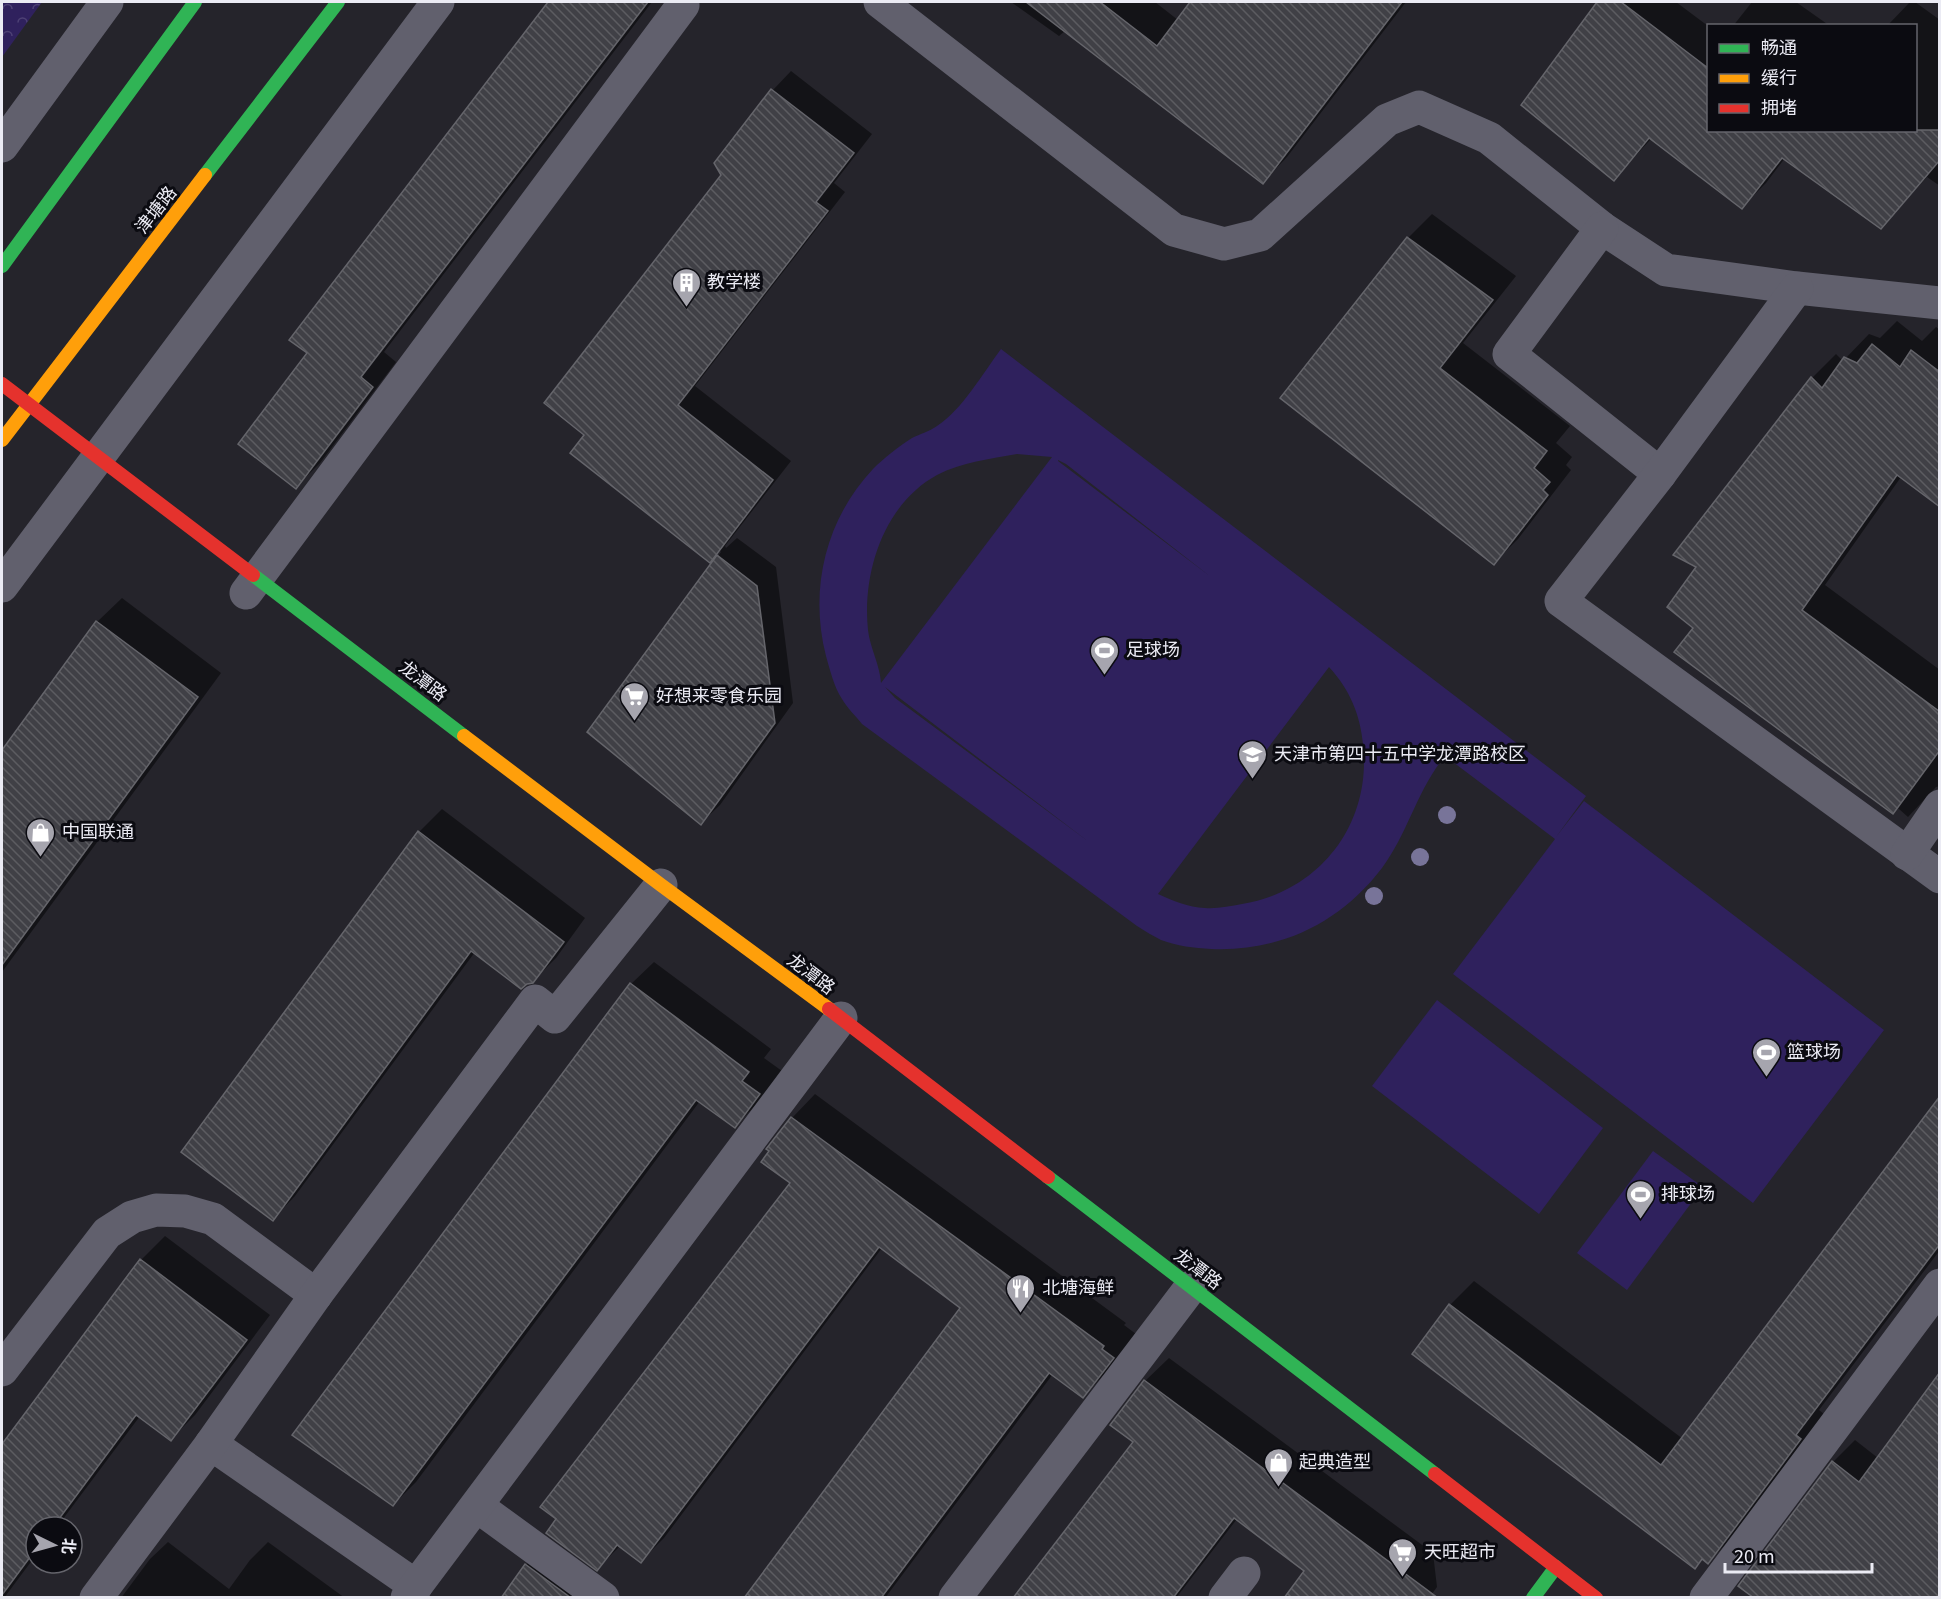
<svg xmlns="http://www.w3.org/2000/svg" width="1941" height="1599" viewBox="0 0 1941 1599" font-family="Georgia,'Noto Sans SC',serif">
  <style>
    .grass { fill: #2f215d; fill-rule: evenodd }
    .park { fill: url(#park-crowns) }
    .shadow { fill: #0007 }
    .building { fill: url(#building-back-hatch); stroke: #65656b; stroke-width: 1.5 }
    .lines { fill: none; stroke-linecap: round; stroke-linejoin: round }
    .street { stroke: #61606d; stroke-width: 33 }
    .fast { stroke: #30b455; stroke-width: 14 }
    .slow { stroke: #ff9f0a; stroke-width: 14 }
    .jam { stroke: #e5322d; stroke-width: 14 }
    .tree { fill: #787499 }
    .labels { text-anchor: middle; stroke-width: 6; stroke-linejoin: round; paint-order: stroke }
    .street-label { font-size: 18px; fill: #ebebf4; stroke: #0b0b11 }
    .poi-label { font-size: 18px; fill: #ebebf4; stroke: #0b0b11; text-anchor: start }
  </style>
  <defs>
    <pattern id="park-crowns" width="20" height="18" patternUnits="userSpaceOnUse" patternTransform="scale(1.5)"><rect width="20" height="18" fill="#2f215d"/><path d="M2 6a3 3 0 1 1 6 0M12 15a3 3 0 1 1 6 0" fill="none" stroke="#4d4175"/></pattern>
    <pattern id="building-back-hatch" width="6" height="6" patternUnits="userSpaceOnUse" patternTransform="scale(1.5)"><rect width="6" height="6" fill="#404046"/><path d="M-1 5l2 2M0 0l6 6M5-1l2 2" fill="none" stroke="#5c5c61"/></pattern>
  </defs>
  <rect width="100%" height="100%" fill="#25242b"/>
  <!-- grass -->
  <g class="grass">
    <path d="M1001,349l585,447 -30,41 28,-36 300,229 -131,173 -300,-229 102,-135 -110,-83c-28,34 -37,77 -63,112 -42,55 -102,84 -171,81 -17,-1 -34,-3 -50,-9 -8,-4 -16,-9 -24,-14l-275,-202c-6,-8 -15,-16 -20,-25 -8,-12 -12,-29 -16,-43 -17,-66 -1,-136 47,-187 11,-11 26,-23 39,-31 8,-4 18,-7 25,-12 25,-16 46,-53 64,-77zM1017,454l35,3 -171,226c-1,-18 -11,-35 -13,-53 -6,-58 16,-126 69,-155 25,-13 53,-16 80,-21zM1058,460l8,4 145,113 -153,-116zM1329,667c21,23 31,47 34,77 9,80 -43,147 -121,160 -12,2 -25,5 -37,4 -17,-1 -32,-7 -47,-14zM885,687l204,155 -194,-144z"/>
    <path d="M1437,1000l166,128 -64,86 -167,-128z"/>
    <path d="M1653,1151l50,36 -76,103 -50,-37z"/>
  </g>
  <!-- park -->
  <path class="park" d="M2,2h40l-40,55z"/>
  <!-- shadow -->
  <g class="shadow">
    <path d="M550,2h102l-268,350 12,10 -76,101 -24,24 13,-134 -18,-14z"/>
    <path d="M1011,2h144l23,18 14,-18h214l-119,155 -24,25 -197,-152 -7,6z"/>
    <path d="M1599,2h77l32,24v104h208v-104h-29l23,-24h5l25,18v166l-13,-9 -46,50 -96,-69 -19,25 -24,24 -90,-69 -38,41 -91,-74z"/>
    <path d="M1752,2h44l34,24h-97z"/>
    <path d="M791,71l81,63 -38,49 11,9 -150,194 96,75 -66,85 1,2 11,-10 39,29 17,136 -73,102 -19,18 -112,-91 132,-180 -1,-1 -11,10 -123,-126 136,-260 -6,-12 57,-73z"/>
    <path d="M1432,214l84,62 -53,67 107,83 -14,17 16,14 -6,8 5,5 -53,69 -24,24 -212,-166 126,-159z"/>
    <path d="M1897,321l25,20 14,-14 4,3v175l-39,-28 -76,108 115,85v116l-4,1 -28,30 -213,-189 3,-61 -23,-13 137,-176 24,-24 7,7 26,-27 11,4z"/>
    <path d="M122,598l99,75 -219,299v-219l95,-131z"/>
    <path d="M442,809l143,109 -29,40 -24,24 -57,-30 -180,244 -22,23 146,-387z"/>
    <path d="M654,962l117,87 -7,9 18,13 -24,32 -23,23 -35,-25 -284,381 -23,23 238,-521z"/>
    <path d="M815,1094l311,229 -2,2 12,9 -30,39 -23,23 -30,-22 -168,224h-140l217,-291 -80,-59 -218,290 -23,23 -21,-15 -23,23 195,-387 -24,-33 24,-31z"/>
    <path d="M1940,1098v152l-121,160 5,4 -92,124 -24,24 -5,-4 -8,9 -245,-262 24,-24 209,158z"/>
    <path d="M165,1236l105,79 -75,100 -24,24 -31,-23 -83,111h-21v28l-32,43h-2v-151l139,-187z"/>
    <path d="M1169,1358l264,195 4,34 -8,11 -123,-27 -69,-52 -61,79h-161l120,-156 -23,-18 33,-43z"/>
    <path d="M1855,1440l23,18 62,140 -107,-136z"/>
    <path d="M550,1541l57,57h-104l23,-33z"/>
    <path d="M168,1542l61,47 21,-29 18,-18 77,56h-224l29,-39z"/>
  </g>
  <!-- building -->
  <g class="building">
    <path d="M548,2h100l-287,375 12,10 -77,102 -58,-45 69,-91 -18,-13z"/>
    <path d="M1026,2h74l57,44 33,-44h212l-139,182z"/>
    <path d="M1597,2h24l87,66v62h232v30l-59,69 -99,-71 -40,51 -93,-71 -35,43 -93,-76z"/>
    <path d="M771,89l83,64 -38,49 12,9 -150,194 95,75 -63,83 -140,-110 14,-18 -40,-32 177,-228 -7,-12z"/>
    <path d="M1407,237l86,63 -53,68 107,83 -13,17 16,14 -7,8 5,5 -54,70 -214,-167z"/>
    <path d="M1872,344l28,23 11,-17 29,22v135l-43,-32 -95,135 138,102v38l-47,64 -219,-162 19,-24 -26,-21 29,-40 -23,-12 138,-178 11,11 22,-31 13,6z"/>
    <path d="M717,555l40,31 18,137 -74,102 -114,-93z"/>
    <path d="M96,621l102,76 -196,268v-215z"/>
    <path d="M418,831l146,111 -31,41 -6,1 -6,5 -50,-38 -198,270 -92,-69z"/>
    <path d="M630,983l119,89 -7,9 18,13 -25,34 -39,-28 -303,406 -101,-71z"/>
    <path d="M1940,1096v148l-144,191 5,4 -93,125 -6,-5 -7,10 -283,-215 37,-50 212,161z"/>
    <path d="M791,1117l313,229 -2,3 12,9 -31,40 -34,-25 -168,225h-137l216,-290 -81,-61 -238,316 -24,-18 -20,26 -51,-38 10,-14 -16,-12 250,-324 -29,-21 8,-11 -3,-2z"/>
    <path d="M140,1259l107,81 -76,101 -35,-26 -83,112h-17v22l-34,46v-151z"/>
    <path d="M1940,1372v226h-186l-16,-12 94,-125 27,21z"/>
    <path d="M1144,1380l294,218h-154l20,-27 -70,-53 -61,80h-160l120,-156 -23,-17z"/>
    <path d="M525,1564l46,34h-70z"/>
  </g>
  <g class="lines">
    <!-- street -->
    <g class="street">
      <path d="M880,2l294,228 50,14 36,-9 127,-115 32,-13 70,31 113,90 64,42 131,18 143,15"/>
      <path d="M2,146l105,-144"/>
      <path d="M1602,228l-93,126 151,120"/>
      <path d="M1797,288l-137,186 -99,127 379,276"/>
      <path d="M2,586l436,-584"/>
      <path d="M246,593l437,-588"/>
      <path d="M1907,854l33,-48"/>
      <path d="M2,1370l105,-137 25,-16 24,-7 29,1 28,8 103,76"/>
      <path d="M211,1444l205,142"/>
      <path d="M477,1506l126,92"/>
      <path d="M96,1598l115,-154 105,-149 219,-294 20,16 106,-132"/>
      <path d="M407,1598l434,-580"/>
      <path d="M955,1598l236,-311"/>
      <path d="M1225,1598l19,-25"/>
      <path d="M1706,1598l234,-313"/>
    </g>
    <!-- fast -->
    <g class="fast">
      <path d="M205,175l133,-173"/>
      <path d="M2,266l193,-264"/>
      <path d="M253,575l211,161"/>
      <path d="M1048,1177l387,297"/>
      <path d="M1533,1598l23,-31"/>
    </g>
    <!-- slow -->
    <g class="slow">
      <path d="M2,440l203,-265"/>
      <path d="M464,736l197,149 168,124"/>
    </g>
    <!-- jam -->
    <g class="jam">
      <path d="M2,384l251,191"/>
      <path d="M829,1009l219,168"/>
      <path d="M1435,1474l161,124"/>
    </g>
  </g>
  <!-- trees -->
  <g class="tree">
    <circle cx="1447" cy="815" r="9"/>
    <circle cx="1420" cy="857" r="9"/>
    <circle cx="1374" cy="896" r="9"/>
  </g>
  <!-- icons -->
  <defs>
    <symbol id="building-pin" viewBox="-11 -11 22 30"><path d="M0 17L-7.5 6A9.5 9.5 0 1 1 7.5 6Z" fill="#a6a5ae" stroke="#0b0b11"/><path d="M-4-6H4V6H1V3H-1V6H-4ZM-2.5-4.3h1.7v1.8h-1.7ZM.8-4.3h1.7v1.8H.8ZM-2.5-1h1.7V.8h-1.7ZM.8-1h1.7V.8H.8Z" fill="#fff"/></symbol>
    <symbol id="stadium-pin" viewBox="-11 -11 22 30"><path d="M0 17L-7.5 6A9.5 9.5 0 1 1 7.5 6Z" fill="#a6a5ae" stroke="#0b0b11"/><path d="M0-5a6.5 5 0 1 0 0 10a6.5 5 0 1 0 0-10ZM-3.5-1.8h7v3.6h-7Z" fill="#fff"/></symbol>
    <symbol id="supermarket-pin" viewBox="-11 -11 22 30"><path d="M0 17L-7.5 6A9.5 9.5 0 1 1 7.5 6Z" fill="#a6a5ae" stroke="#0b0b11"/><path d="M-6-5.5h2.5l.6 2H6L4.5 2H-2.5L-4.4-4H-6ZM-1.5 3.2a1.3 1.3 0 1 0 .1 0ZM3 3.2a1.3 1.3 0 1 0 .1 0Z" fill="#fff"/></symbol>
    <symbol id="school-pin" viewBox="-11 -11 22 30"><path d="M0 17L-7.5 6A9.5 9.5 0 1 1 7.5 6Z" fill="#a6a5ae" stroke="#0b0b11"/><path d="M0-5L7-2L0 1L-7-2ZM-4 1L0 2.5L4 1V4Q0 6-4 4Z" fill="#fff"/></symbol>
    <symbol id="shop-pin" viewBox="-11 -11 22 30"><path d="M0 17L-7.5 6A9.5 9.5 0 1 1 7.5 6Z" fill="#a6a5ae" stroke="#0b0b11"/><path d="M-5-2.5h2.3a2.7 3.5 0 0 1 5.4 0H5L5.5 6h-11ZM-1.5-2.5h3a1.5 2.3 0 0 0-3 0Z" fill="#fff"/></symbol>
    <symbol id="restaurant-pin" viewBox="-11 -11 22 30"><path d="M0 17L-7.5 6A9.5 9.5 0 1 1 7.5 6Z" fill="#a6a5ae" stroke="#0b0b11"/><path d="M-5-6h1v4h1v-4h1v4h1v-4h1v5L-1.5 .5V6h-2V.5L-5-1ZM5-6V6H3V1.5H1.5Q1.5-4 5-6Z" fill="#fff"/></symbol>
  </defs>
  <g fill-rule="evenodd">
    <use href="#building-pin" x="670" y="266" width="33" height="45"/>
    <use href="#stadium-pin" x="1088" y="634" width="33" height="45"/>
    <use href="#supermarket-pin" x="618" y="680" width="33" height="45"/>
    <use href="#school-pin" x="1236" y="738" width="33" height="45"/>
    <use href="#shop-pin" x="24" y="816" width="33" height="45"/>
    <use href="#stadium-pin" x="1750" y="1036" width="33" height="45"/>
    <use href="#stadium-pin" x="1624" y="1178" width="33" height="45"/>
    <use href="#restaurant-pin" x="1004" y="1272" width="33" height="45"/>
    <use href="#shop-pin" x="1262" y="1446" width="33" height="45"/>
    <use href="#supermarket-pin" x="1386" y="1536" width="33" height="45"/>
  </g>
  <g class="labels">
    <!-- street labels -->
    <g class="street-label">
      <text transform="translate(156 210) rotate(-52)" y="6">津塘路</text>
      <text transform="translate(423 681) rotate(37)" y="6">龙潭路</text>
      <text transform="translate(811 974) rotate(37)" y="6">龙潭路</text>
      <text transform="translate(1198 1269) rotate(37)" y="6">龙潭路</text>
    </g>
    <!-- poi labels -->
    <g class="poi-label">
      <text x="707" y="288">教学楼</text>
      <text x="1126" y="656">足球场</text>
      <text x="656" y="702">好想来零食乐园</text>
      <text x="1274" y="760">天津市第四十五中学龙潭路校区</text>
      <text x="62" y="838">中国联通</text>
      <text x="1787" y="1058">篮球场</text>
      <text x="1661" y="1200">排球场</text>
      <text x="1042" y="1294">北塘海鲜</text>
      <text x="1299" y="1468">起典造型</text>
      <text x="1424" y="1558">天旺超市</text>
    </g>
  </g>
  <!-- border -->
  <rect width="1941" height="1599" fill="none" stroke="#ebebf4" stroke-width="6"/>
  <!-- legend -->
  <rect x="1707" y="24" width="210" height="108" fill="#0b0b11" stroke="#65656c" stroke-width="1.5"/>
  <rect x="1719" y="44" width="30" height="9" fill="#30b455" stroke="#65656c" stroke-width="1.5"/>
  <text x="1761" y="54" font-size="18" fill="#ebebf4">畅通</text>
  <rect x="1719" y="74" width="30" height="9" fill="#ff9f0a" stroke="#65656c" stroke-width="1.5"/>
  <text x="1761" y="84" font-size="18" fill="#ebebf4">缓行</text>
  <rect x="1719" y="104" width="30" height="9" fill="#e5322d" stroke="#65656c" stroke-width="1.5"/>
  <text x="1761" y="114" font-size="18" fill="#ebebf4">拥堵</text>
  <!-- north arrow -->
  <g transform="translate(54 1545) rotate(95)"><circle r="28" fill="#0b0b11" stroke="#65656c" stroke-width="1.5"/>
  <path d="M0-4.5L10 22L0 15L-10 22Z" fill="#a6a5ae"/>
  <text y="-9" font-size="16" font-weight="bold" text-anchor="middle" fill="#ebebf4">北</text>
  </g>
  <!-- scale -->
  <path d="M1725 1563v9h147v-9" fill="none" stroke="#ebebf4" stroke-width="3"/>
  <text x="1734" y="1563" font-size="18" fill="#ebebf4" stroke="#0b0b11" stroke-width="4.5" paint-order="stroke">20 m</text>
</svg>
